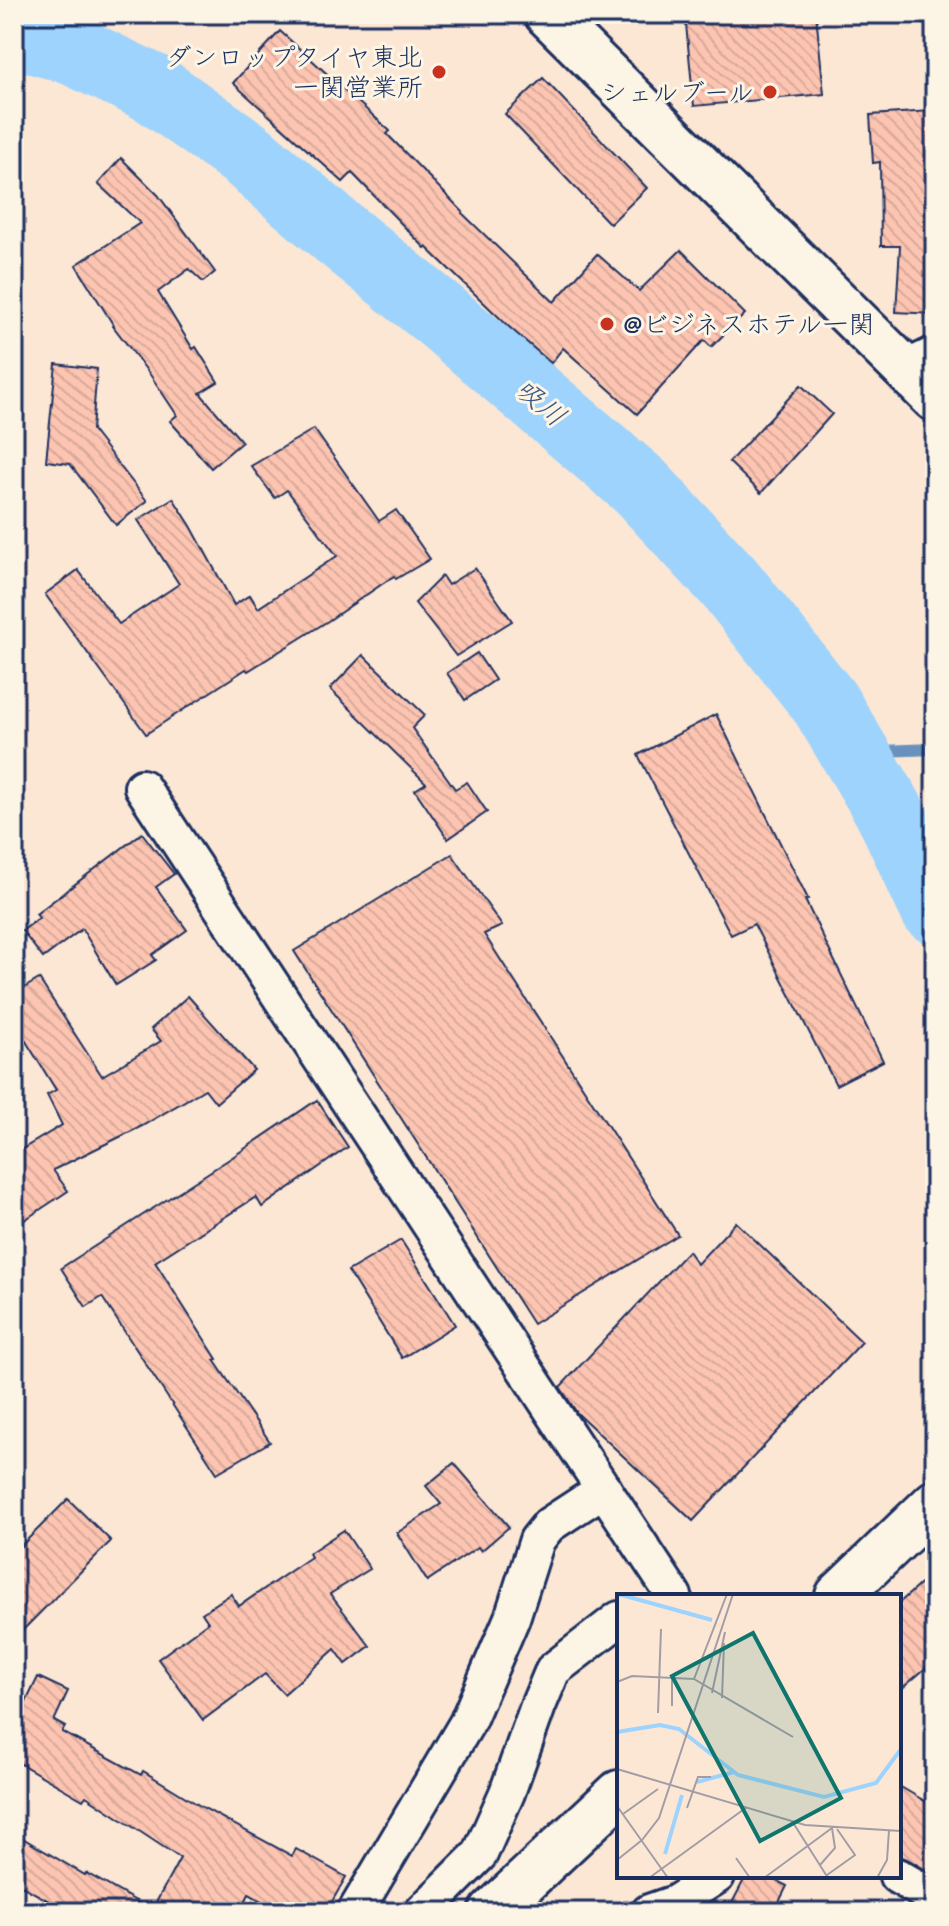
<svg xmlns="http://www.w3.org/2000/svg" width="949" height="1926" viewBox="0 0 949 1926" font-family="Itim,'Klee One',sans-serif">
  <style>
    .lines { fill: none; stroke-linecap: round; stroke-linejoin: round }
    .stream { stroke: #6991bd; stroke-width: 12 }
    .river { stroke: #9dd3fc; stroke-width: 70 }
    .building { fill: url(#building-back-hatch); stroke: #1b2f5e; stroke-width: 2 }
    .street-casing { stroke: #1b2f5e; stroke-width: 40 }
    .secondary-casing { stroke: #1b2f5e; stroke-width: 50 }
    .street { stroke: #fcf5e5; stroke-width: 34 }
    .secondary { stroke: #fcf5e5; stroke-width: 44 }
    .poi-dot { fill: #c8321e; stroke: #fcf5e5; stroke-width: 3 }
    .labels { text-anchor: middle; stroke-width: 6; stroke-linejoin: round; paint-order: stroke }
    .poi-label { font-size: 26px; fill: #1b2f5e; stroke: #fcf5e5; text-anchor: end }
    .water-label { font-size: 28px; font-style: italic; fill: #3c5886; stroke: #fcf5e5 }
    .inset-river { fill: none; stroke: #9dd3fc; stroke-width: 4 }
    .inset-road { fill: none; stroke: #a29da5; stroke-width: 2 }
    .view { fill: #0f766e; fill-opacity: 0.15; stroke: #0f766e; stroke-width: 4 }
    .inset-edge { fill: none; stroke: #1b2f5e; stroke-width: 4 }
  </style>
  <defs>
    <pattern id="building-back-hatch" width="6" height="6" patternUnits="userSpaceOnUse" patternTransform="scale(2)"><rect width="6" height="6" fill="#fdc5b1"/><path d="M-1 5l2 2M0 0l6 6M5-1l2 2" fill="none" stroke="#d8aa9b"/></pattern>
  </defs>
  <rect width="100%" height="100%" fill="#fce7d5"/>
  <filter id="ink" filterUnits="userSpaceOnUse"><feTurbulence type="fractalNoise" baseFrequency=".0125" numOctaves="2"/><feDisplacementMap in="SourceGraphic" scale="16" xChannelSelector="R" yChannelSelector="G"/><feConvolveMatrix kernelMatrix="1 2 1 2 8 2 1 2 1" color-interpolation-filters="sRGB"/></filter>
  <g filter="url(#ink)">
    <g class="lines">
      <!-- stream -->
      <path class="stream" d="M854,752l81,-3"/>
      <!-- river -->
      <path class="river" d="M14,33l56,16 84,40 93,66 91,78 104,84 198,169 89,96 96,121 65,109 45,97"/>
    </g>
    <!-- building -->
    <g class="building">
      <path d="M685,14h131l8,80 -130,12z"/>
      <path d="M280,31l110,100 -3,3 76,78 -1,1 92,89 43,-48 42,37 42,-41 64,64 -34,33 -7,-7 -67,74 -74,-66 -12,15 -43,-37 -82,-79 -1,1 -73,-75 -9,9 -110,-99z"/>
      <path d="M543,78l104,110 -37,36 -105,-110z"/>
      <path d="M931,111l4,63v140l-39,-2 4,-66h-19l-1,-84 -7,1 -3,-48z"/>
      <path d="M121,158l37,37 57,77 -12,10 -14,-13 -31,23 35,57 3,-2 22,35 -18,11 42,49 -31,26 -41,-47 7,-6 -26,-39 -38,-50h1l-38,-61 64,-42 -42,-39z"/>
      <path d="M56,364l41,5 -5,61 55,71 -31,24 -46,-61 -24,-3z"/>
      <path d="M801,385l31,29 -71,79 -32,-31z"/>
      <path d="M314,429l65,92 17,-11 34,49 -34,20 -2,-3 -66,45 -80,50 -2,-2 -100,65 -101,-140 33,-24 41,54 60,-40 -41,-64 35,-22 18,28 43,79 16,-10 8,13 79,-52 -50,-66 -12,8 -24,-32z"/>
      <path d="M475,568l37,53 -56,35 -41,-53 27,-27 6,9z"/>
      <path d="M477,653l18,27 -30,20 -18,-27z"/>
      <path d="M363,655l62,60 -13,13 43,61 12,-7 20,30 -39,27 -33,-49 11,-7 -96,-94z"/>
      <path d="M716,714l92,185 -3,1 78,161 -47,24 -82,-161 -23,11 -93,-180z"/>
      <path d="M142,833l32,41 -18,13 31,43 -35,25 4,5 -40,25 -34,-56 -39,29 -21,-27 17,-13 -3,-4z"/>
      <path d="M452,854l50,72 -18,8 194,301 -145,89 -239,-373z"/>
      <path d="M39,979l63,97 59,-35 -10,-12 37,-33 66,74 -38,33 -11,-14 -63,37 -89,44 15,21 -54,36v-73l48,-29 -15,-30 9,-5 -42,-68v-28z"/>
      <path d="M317,1100l31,47 -86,60 -6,-10 -101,65 62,97 -3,1 56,82 -53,31 -115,-176 -16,10 -25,-39 170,-110z"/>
      <path d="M736,1222l126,120 -169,179 -116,-108 -17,-26 128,-136 9,13z"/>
      <path d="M401,1240l54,85 -53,33 -54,-87z"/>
      <path d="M454,1463l55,64 -28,24 -3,-4 -51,34 -30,-48 44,-29 -15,-18z"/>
      <path d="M68,1499l43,42 -97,98v-86z"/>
      <path d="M344,1530l26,39 -40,25 40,52 -24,18 -11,-15 -51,45 -19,-20 -62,46 -45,-61 50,-37 -6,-9 29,-19 8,12 72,-49 -2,-4z"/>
      <path d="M935,1571v89l-36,31v-88z"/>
      <path d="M38,1677l30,14 -14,30 11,6 -3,5 79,43 2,-4 59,36 90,49 4,-7 50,28 -20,35h-45l-32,-18 -9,18h-171l-55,-30v-49l71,42 1,-2 66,37 28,-52 -94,-62 -3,4 -69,-40v-62l11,6z"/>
      <path d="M899,1786l36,21v68l-28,-16 -8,-3z"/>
      <path d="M746,1876h21l20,10 -13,26h-24l-18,-9z"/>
    </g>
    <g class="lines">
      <defs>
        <g id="street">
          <path d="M904,369l31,-15"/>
          <path d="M142,787l532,809"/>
          <path d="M897,1876l38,22"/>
          <path d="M355,1912l112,-189 45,-105 25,-78 12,-15 55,-36"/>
          <path d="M422,1912l58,-58 27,-61 31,-87 15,-36 66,-51"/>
          <path d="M649,1912l26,-9 42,-27"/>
        </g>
        <g id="secondary">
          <path d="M547,14l388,385"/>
          <path d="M838,1596l97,-93"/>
          <path d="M492,1912l127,-119"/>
        </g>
      </defs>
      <!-- street casing -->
      <use href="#street" class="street-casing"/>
      <!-- secondary casing -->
      <use href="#secondary" class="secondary-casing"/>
      <!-- street -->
      <use href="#street" class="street"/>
      <!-- secondary -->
      <use href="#secondary" class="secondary"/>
    </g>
  </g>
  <!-- markers -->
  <g class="poi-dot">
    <circle cx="439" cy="72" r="8"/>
    <circle cx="770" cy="92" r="8"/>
    <circle cx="607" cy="324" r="8"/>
  </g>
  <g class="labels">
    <!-- poi labels -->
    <g class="poi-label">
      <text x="423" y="66">ダンロップタイヤ東北<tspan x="423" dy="30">一関営業所</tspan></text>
      <text x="754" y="101">シェルブール</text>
      <text x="623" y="333" text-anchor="start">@ビジネスホテル一関</text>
    </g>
    <!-- water labels -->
    <g class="water-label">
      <text transform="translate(541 402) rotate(40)" y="10">吸川</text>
    </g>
  </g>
  <!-- overview -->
  <g transform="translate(617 1594)">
    <rect width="284" height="284" fill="#fce7d5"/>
    <path class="inset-river" d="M1,0l94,26M0,138l43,-7 19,4 59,46 86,22 52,-14 25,-34M80,188l37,-10M48,260l17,-59"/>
    <path class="inset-road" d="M55,84v28M77,85l99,58M0,88l15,-6 62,3 33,-85M95,99l13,-61M105,104l2,-55M41,119l3,-84M0,175l188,56 96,6M0,212l51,72M70,214l11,-31h13M6,220l35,-25M175,227l36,57M119,264l14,20M0,266l25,-20 17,-22 74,-224M210,281l28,-20 -18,-26M32,284l98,-71M147,284l68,-50 3,20 -15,17M260,284l10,-18 2,-30"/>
    <path class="view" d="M136,39l88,165 -81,43 -88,-165z"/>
    <rect width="284" height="284" class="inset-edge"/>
  </g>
  <!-- margin -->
  <rect width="949" height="1926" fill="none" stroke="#fcf5e5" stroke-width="48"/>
  <rect x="24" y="24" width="901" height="1878" fill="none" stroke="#1b2f5e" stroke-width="3" filter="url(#ink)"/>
</svg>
